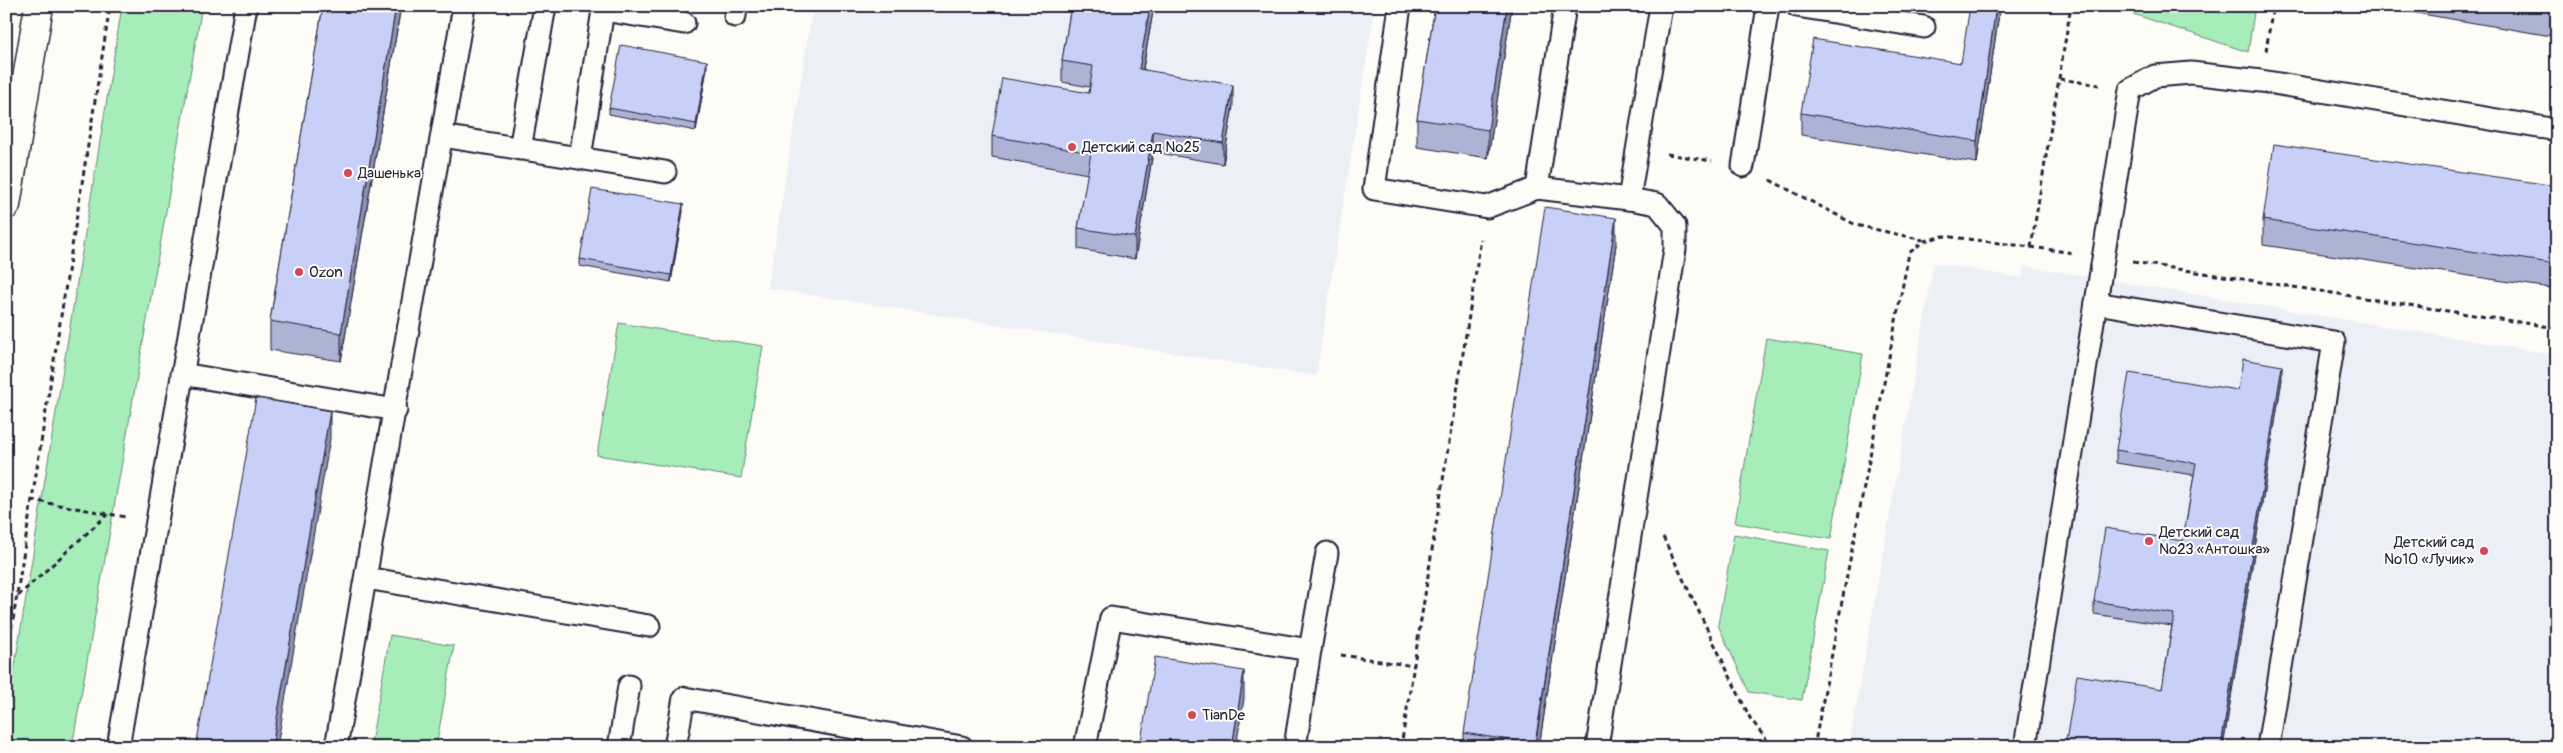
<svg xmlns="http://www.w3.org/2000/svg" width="2563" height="753" viewBox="0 0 2563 753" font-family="Pangolin,sans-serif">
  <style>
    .built { fill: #edeff7 }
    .green { fill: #a7edb9; stroke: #64887a }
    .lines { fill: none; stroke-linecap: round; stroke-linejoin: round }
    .lane-casing { stroke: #22223b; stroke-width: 25 }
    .secondary-casing { stroke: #22223b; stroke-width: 31 }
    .path { stroke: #22223b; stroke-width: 3; stroke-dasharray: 5 4; stroke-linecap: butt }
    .lane { stroke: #fdfcf7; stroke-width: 21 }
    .secondary { stroke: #fdfcf7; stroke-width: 28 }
    .wall { fill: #adb3d5; stroke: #22223b }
    .shaded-wall { fill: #8d92ae; stroke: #22223b }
    .building { fill: #c9d0f8; stroke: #22223b }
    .poi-dot { fill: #d1495b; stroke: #fdfcf7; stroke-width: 2 }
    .labels { text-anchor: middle; stroke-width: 4; stroke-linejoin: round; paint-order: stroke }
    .poi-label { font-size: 15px; fill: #22223b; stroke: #fdfcf7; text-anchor: start }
  </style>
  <rect width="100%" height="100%" fill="#fdfcf7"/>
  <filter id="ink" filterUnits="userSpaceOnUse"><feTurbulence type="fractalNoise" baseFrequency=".02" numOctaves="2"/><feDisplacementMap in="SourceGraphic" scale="10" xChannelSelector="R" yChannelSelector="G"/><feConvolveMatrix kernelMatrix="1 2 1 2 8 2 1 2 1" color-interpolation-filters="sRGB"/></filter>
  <g filter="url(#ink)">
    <!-- built -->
    <g class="built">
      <path d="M813,6h562l-59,370 -548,-88z"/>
      <path d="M1934,263l88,15 2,-12 533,89v392h-708z"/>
    </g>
    <!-- green -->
    <g class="green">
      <path d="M122,6h80l-130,741h-66v-27z"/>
      <path d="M2109,6h146l-7,46z"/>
      <path d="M619,323l144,23 -22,132 -144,-23z"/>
      <path d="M1766,338l97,16 -32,185 -96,-16z"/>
      <path d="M1734,534l95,17 -27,149 -53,-8 -31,-67z"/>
      <path d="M390,635l64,11 -18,101h-43l-22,-4z"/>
    </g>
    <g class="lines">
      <defs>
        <g id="lane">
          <path d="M1400,6l-26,183 113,18 50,-19 92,11"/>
          <path d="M1797,6l127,21"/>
          <path d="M735,16l1,-10"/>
          <path d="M442,136l223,36"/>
          <path d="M520,149l25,-143"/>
          <path d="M580,158l23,-148 81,13"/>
          <path d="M1743,166l25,-160"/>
          <path d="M1537,188l28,-182"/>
          <path d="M2096,303l238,39 -66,405"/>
          <path d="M182,374l214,36"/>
          <path d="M366,578l283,48"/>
          <path d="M1310,650l17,-97"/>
          <path d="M118,747l128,-741"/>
          <path d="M336,747l128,-741"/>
          <path d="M619,747l10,-61"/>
          <path d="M675,747l9,-49 278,49"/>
          <path d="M1085,747l26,-129 199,32 -15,97"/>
          <path d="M1597,747l78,-498v-23l-18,-22 -28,-5 32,-193"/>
          <path d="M2025,747l105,-657 25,-14 36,-3 70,8 296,49"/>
        </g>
        <path id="secondary" d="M6,205l33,-199"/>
      </defs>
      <!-- lane casing -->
      <use href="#lane" class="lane-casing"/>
      <!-- secondary casing -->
      <use href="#secondary" class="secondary-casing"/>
      <!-- path -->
      <g class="path">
        <path d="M2266,51l7,-45"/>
        <path d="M2060,79l39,6"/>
        <path d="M1667,154l45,7"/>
        <path d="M1770,180l86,45 67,15"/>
        <path d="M2031,247l42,6"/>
        <path d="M2133,262l424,66"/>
        <path d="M31,500l95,17"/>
        <path d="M1663,537l87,181 22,29"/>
        <path d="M18,596l90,-82"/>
        <path d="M1341,655l73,11"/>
        <path d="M6,664l104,-658"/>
        <path d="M1401,747l80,-508"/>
        <path d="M1814,747l95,-494 15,-12 20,-5 87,11 40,-241"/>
      </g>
      <!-- lane -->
      <use href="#lane" class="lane"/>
      <!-- secondary -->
      <use href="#secondary" class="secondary"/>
    </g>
    <!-- wall -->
    <g class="wall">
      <path d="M323,6h78l-60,355 -71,-11v-29z"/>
      <path d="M1071,6h83l-11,63 90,37 -10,58 -70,-12 -18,107 -57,-10v-21l10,-54 -96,-17v-21l97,-43 1,-6 -28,-5v-21z"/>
      <path d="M1435,6h77l-24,152 -71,-11v-28z"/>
      <path d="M2000,6l-23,157 -176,-28v-22l160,-50z"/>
      <path d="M2375,6h182v31z"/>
      <path d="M707,68l-11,63 -87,-17v-6z"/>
      <path d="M2557,186v103l-294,-44v-25z"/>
      <path d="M683,211l-12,71 -91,-16v-7z"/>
      <path d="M1616,245l-77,502h-75v-14z"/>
      <path d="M2282,379l-59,368h-158l97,-58 10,-63 -78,-12v-13l89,-60 11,-66 -78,-12v-13l122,-60z"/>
    </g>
    <!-- shaded-wall -->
    <g class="shaded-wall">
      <path d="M396,6h5l-60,355v-28z"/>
      <path d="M1150,6h4l-15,84v-21z"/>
      <path d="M1507,6h5l-24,152v-28z"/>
      <path d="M1996,6h4l-23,157v-22z"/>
      <path d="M707,61v7l-11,63v-7z"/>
      <path d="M1233,85v21l-10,58v-21z"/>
      <path d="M1153,131v21l-18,107v-22z"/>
      <path d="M683,204v7l-12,71v-7z"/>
      <path d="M1616,218v27l-77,502h-4z"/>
      <path d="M2282,366v13l-59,368h-2z"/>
      <path d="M330,411v28l-53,308h-5z"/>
      <path d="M1244,671v28l-8,48h-4z"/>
    </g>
    <!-- building -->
    <g class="building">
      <path d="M323,6h73l-55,327 -71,-12z"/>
      <path d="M1071,6h79l-11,63 94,16 -10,58 -70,-12 -18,106 -57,-9 13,-75 -99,-17 10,-58 87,15 4,-27 -31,-5z"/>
      <path d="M1435,6h72l-19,124 -71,-11z"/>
      <path d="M1970,6h26l-19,135 -176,-28 12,-74 148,24z"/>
      <path d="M2524,6h33v6z"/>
      <path d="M621,45l86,16 -11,63 -87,-16z"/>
      <path d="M2274,144l283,42v78l-294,-44z"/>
      <path d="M592,189l91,15 -12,71 -91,-16z"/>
      <path d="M1545,207l71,11 -81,526 -71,-11z"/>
      <path d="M2243,359l39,7 -61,380 -35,-5 -1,6h-120l12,-72 85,14 12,-75 -80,-13 11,-73 78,13 13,-78 -80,-13 13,-77 109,17z"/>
      <path d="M256,398l74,13 -58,336h-76z"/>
      <path d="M1155,657l89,14 -12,76h-92z"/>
    </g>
  </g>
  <!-- markers -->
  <g class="poi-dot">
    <circle cx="1072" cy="147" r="5"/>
    <circle cx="348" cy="173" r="5"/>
    <circle cx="299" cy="272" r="5"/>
    <circle cx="2149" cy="541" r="5"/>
    <circle cx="2484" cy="551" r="5"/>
    <circle cx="1192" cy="715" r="5"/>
  </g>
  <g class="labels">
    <!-- poi labels -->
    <g class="poi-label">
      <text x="1082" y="152">Детский сад №25</text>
      <text x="358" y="178">Дашенька</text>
      <text x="309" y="277">Ozon</text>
      <text x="2159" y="537">Детский сад<tspan x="2159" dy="17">№23 «Антошка»</tspan></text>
      <text x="2474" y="547" text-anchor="end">Детский сад<tspan x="2474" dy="17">№10 «Лучик»</tspan></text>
      <text x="1202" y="720">TianDe</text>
    </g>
  </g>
  <!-- margin -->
  <rect width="2563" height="753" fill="none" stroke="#fdfcf7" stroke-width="25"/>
  <rect x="12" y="12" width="2538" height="728" fill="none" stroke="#22223b" stroke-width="2" filter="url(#ink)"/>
</svg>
